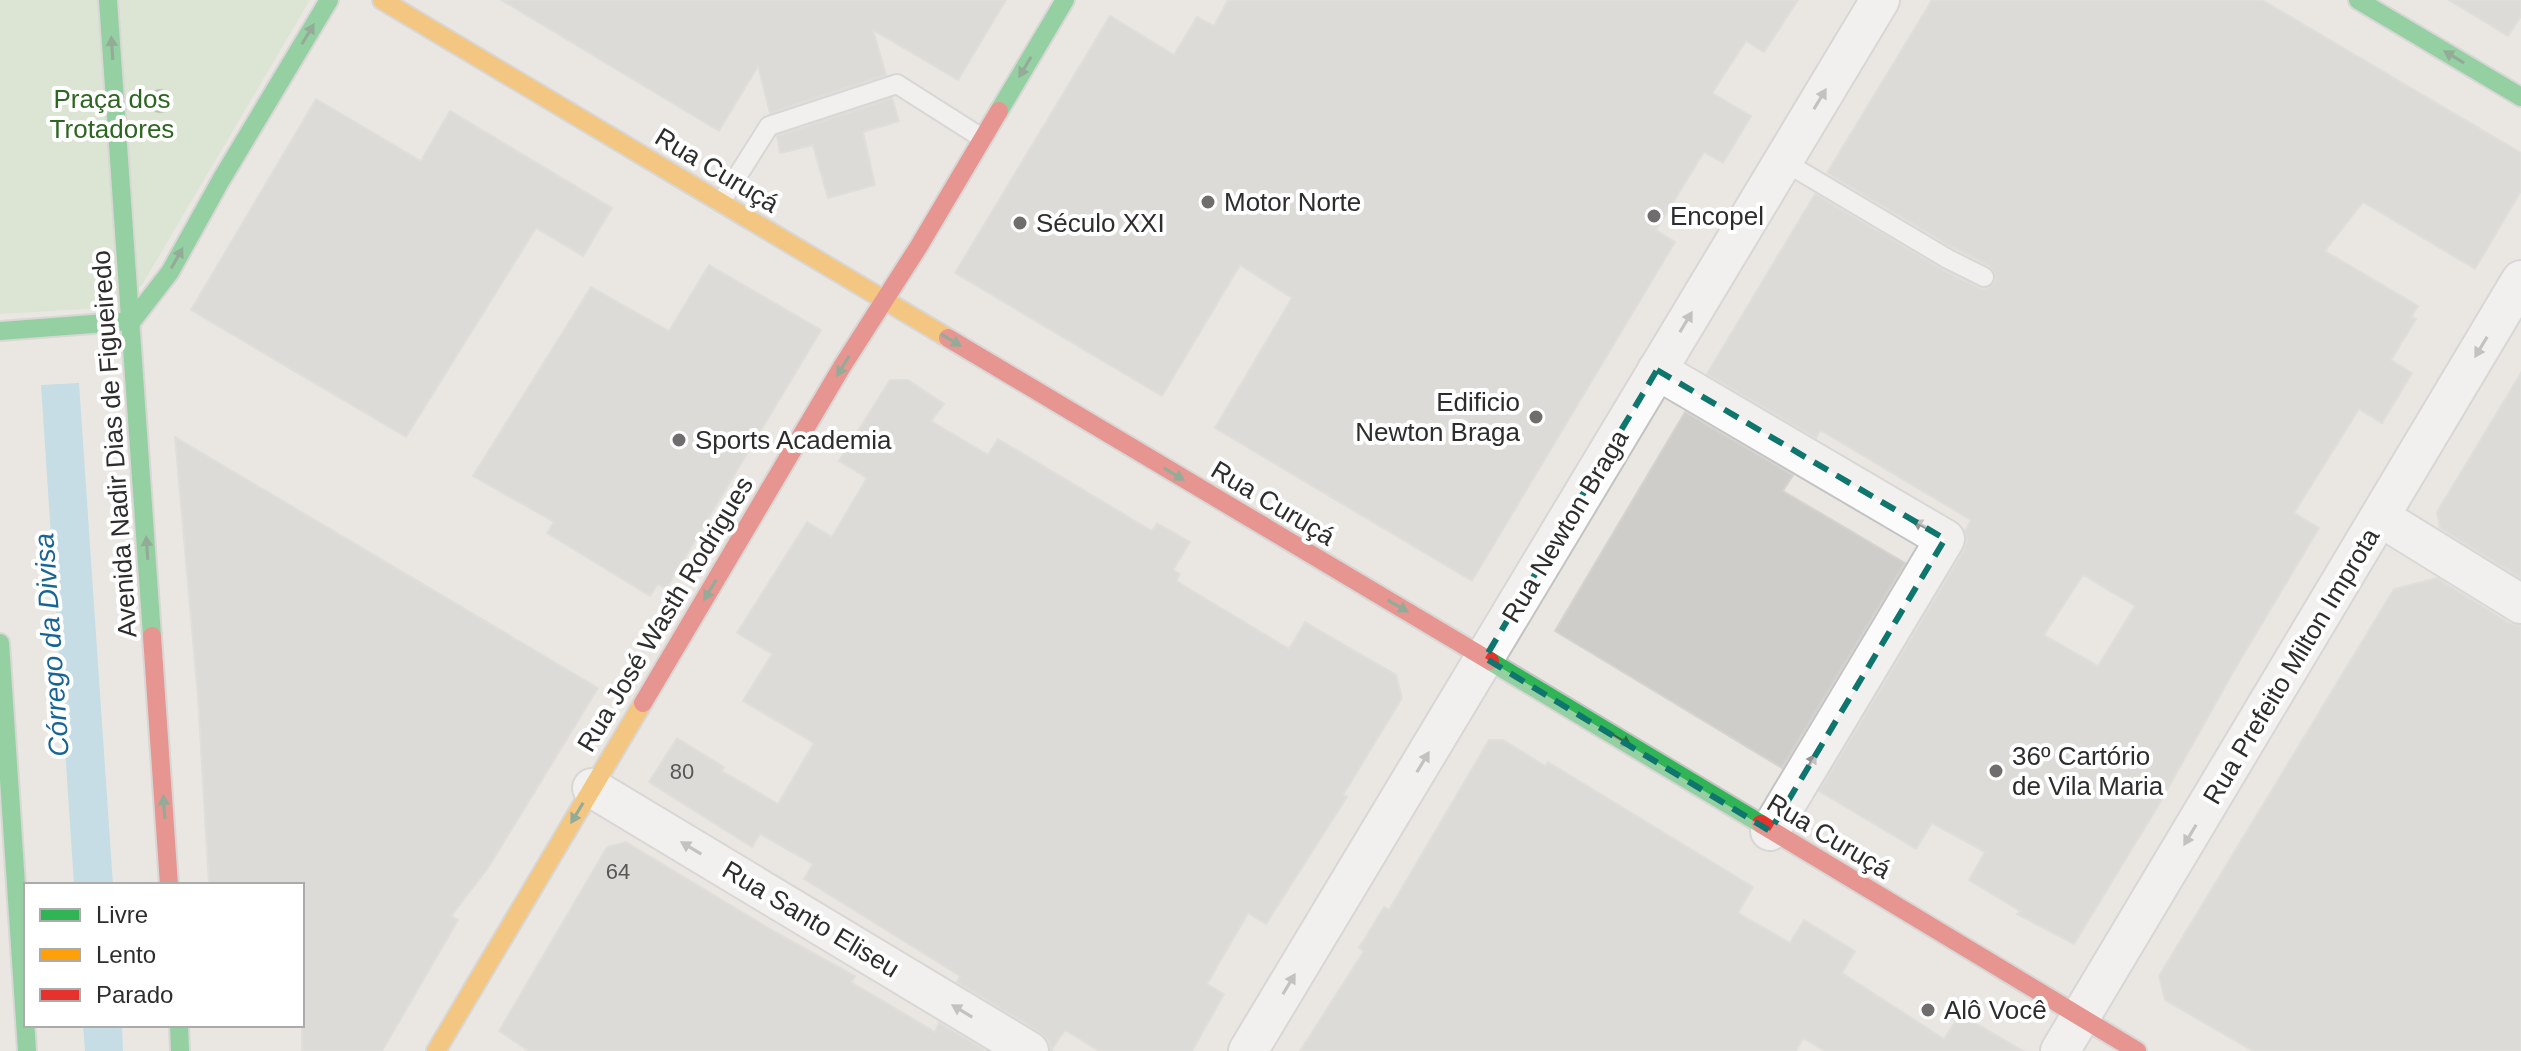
<svg xmlns="http://www.w3.org/2000/svg" width="2521" height="1051" viewBox="0 0 2521 1051" font-family="Arial,sans-serif">
  <style>
    .green { fill: #cce3bf }
    .water { fill: #9cd0e6 }
    .building { fill: #cfcdca; stroke: #d5d3cf; stroke-width: 2; fill-rule: evenodd }
    .lines { fill: none; stroke-linecap: round; stroke-linejoin: round }
    .lane-casing { stroke: #c4c3c3; stroke-width: 22 }
    .street-casing { stroke: #c4c3c3; stroke-width: 42 }
    .fast-casing { stroke: #c4c3c3; stroke-width: 22 }
    .slow-casing { stroke: #c4c3c3; stroke-width: 22 }
    .jam-casing { stroke: #c4c3c3; stroke-width: 22 }
    .lane { stroke: #fcfbfb; stroke-width: 18 }
    .street { stroke: #fcfbfb; stroke-width: 38 }
    .fast { stroke: #30b455; stroke-width: 18 }
    .slow { stroke: #ff9f0a; stroke-width: 18 }
    .jam { stroke: #e5322d; stroke-width: 18 }
    .tree { fill: #82a078 }
    .oneway { fill: #2e633d }
    .oneway2 { fill: #949494 }
    .marked { fill: none; stroke: #0f766e; stroke-width: 6; stroke-dasharray: 16 10; stroke-linejoin: round }
    .poi-dot { fill: #6f6e6d; stroke: #fff; stroke-width: 3 }
    .labels { text-anchor: middle; stroke-width: 8; stroke-linejoin: round; paint-order: stroke }
    .number-label { font-size: 22px; fill: #575756 }
    .park-label { font-size: 26px; fill: #2c6620; stroke: #fff }
    .street-label { font-size: 26px; fill: #2d2d2d; stroke: #fff }
    .poi-label { font-size: 26px; fill: #2d2d2d; stroke: #fff; text-anchor: start }
    .water-label { font-size: 28px; font-style: italic; fill: #176596; stroke: #fff }
  </style>
  <rect width="100%" height="100%" fill="#eae7e3"/>
  <!-- green -->
  <path class="green" d="M0,0h310l-168,285 -36,23 -106,6z"/>
  <!-- water -->
  <g class="water">
    <path d="M79,383l34,502h-39l-33,-500z"/>
    <path d="M83,1025h39l1,26h-38z"/>
  </g>
  <!-- building -->
  <g class="building">
    <path d="M501,0h505l-48,80 -85,-50 13,45 -116,38 -12,-47 -39,65z"/>
    <path d="M1228,0h570l-34,52 -18,-11 -34,52 39,23 -28,47 -19,-11 -48,78 19,12 -203,339 -257,-153 77,-130 -52,-33 -78,131 -207,-123 155,-257 64,39 23,-38 17,9z"/>
    <path d="M1932,0h330l259,153v38l-46,78 -112,-67 -38,49 93,55 -7,11 5,2 -25,41 21,13 -30,50 -23,-14 -65,104 25,15 -83,139 -78,139 -84,138 -57,-30 3,-3 -51,-31 16,-28 -53,-29 -16,26 -97,-58 145,-241 3,-10 -2,-9 6,-11 -151,-90 -4,8 -109,-64 108,-180 127,75 37,19 6,1 9,-6 2,-7 -7,-10 -35,-18 -127,-75zM2083,575l52,31 -37,60 -54,-31z"/>
    <path d="M2449,0h72v16l-13,20z"/>
    <path d="M892,98l7,23 -36,11 12,53 -47,13 -15,-53 -33,8 -3,-17z"/>
    <path d="M316,99l105,62 29,-50 162,97 -29,48 -47,-28 -130,209 -215,-127z"/>
    <path d="M709,265l112,65 -155,259 -8,-5 -8,12 -103,-63 7,-11 -81,-46 118,-189 78,44z"/>
    <path d="M2521,373v205l-81,-50 -3,-16z"/>
    <path d="M890,380h18l36,24 -13,17 57,34 10,-16 154,92 5,-8 33,19 -17,28 7,4 -4,7 113,68 16,-27 91,53 6,23 -59,97 4,2 -81,127 -18,-11 -41,71 17,10 -32,57h-93l-34,-21 -14,21 -2,-10 -8,-8 -84,-51 3,-6 -156,-97 9,-15 -53,-30 -8,13 -103,-65 28,-44 47,29 -2,4 56,33 36,-61 -71,-42 29,-47 -35,-21 70,-111 25,15 35,-59 -28,-17z"/>
    <path d="M1685,412l108,63 -10,16 122,72 -123,205 -227,-137z"/>
    <path d="M175,437l423,251 -110,180 -37,48 7,4 -76,131h-80v-166h-93l-11,-188z"/>
    <path d="M2437,578l72,45 12,3v425h-268l-88,-51 -6,-24 235,-387z"/>
    <path d="M1489,740h14l42,26 3,-4 205,125 -15,26 52,30 14,-23 51,31 -13,22 102,66 16,-25 63,37h-198l-22,-13 -7,13h-496l64,-100 -5,-3 25,-41 5,3z"/>
    <path d="M626,842l149,90 80,44 -4,6 84,50 4,-9 47,28h-457l-30,-20 108,-184z"/>
  </g>
  <g class="lines">
    <defs>
      <g id="lane">
        <path d="M1783,161l165,98 36,18"/>
        <path d="M721,202l48,-76 128,-42 85,54"/>
      </g>
      <g id="street">
        <path d="M1657,370l288,169 -175,292"/>
        <path d="M2380,517l141,87"/>
        <path d="M592,788l437,263"/>
        <path d="M1248,1051l632,-1051"/>
        <path d="M2060,1051l461,-771"/>
      </g>
      <g id="fast">
        <path d="M108,0l44,636"/>
        <path d="M2358,0l163,97"/>
        <path d="M999,111l66,-111"/>
        <path d="M0,331l132,-10 38,-49 51,-92 108,-180"/>
        <path d="M0,643l27,408"/>
        <path d="M1490,661l271,163"/>
        <path d="M179,1025l1,26"/>
      </g>
      <g id="slow">
        <path d="M382,0l566,338"/>
        <path d="M436,1051l207,-348"/>
      </g>
      <g id="jam">
        <path d="M948,338l542,323"/>
        <path d="M152,636l17,249"/>
        <path d="M643,703l200,-338 76,-119 80,-135"/>
        <path d="M1761,824l376,227"/>
      </g>
    </defs>
    <!-- lane casing -->
    <use href="#lane" class="lane-casing"/>
    <!-- street casing -->
    <use href="#street" class="street-casing"/>
    <!-- fast casing -->
    <use href="#fast" class="fast-casing"/>
    <!-- slow casing -->
    <use href="#slow" class="slow-casing"/>
    <!-- jam casing -->
    <use href="#jam" class="jam-casing"/>
    <!-- lane -->
    <use href="#lane" class="lane"/>
    <!-- street -->
    <use href="#street" class="street"/>
    <!-- fast -->
    <use href="#fast" class="fast"/>
    <!-- slow -->
    <use href="#slow" class="slow"/>
    <!-- jam -->
    <use href="#jam" class="jam"/>
  </g>
  <!-- trees -->
  <circle class="tree" cx="160" cy="101" r="12"/>
  <!-- one-way arrows -->
  <defs><path id="oneway-solid" d="M-6-.8H1V-3.2L6.5 0L1 3.2V.8H-6Z" transform="scale(2)"/></defs>
  <g class="oneway">
    <use href="#oneway-solid" transform="translate(308 34) rotate(-59)"/>
    <use href="#oneway-solid" transform="translate(112 48) rotate(-94)"/>
    <use href="#oneway-solid" transform="translate(2454 57) rotate(-149)"/>
    <use href="#oneway-solid" transform="translate(1025 67) rotate(121)"/>
    <use href="#oneway-solid" transform="translate(177 258) rotate(-61)"/>
    <use href="#oneway-solid" transform="translate(951 340) rotate(31)"/>
    <use href="#oneway-solid" transform="translate(843 366) rotate(121)"/>
    <use href="#oneway-solid" transform="translate(1174 474) rotate(31)"/>
    <use href="#oneway-solid" transform="translate(147 548) rotate(-94)"/>
    <use href="#oneway-solid" transform="translate(710 590) rotate(121)"/>
    <use href="#oneway-solid" transform="translate(1398 606) rotate(30)"/>
    <use href="#oneway-solid" transform="translate(1621 740) rotate(31)"/>
    <use href="#oneway-solid" transform="translate(164 807) rotate(-94)"/>
    <use href="#oneway-solid" transform="translate(577 813) rotate(121)"/>
  </g>
  <g class="oneway2">
    <use href="#oneway-solid" transform="translate(1820 99) rotate(-59)"/>
    <use href="#oneway-solid" transform="translate(1686 322) rotate(-59)"/>
    <use href="#oneway-solid" transform="translate(2481 347) rotate(121)"/>
    <use href="#oneway-solid" transform="translate(1923 526) rotate(-150)"/>
    <use href="#oneway-solid" transform="translate(1423 762) rotate(-59)"/>
    <use href="#oneway-solid" transform="translate(1810 764) rotate(-59)"/>
    <use href="#oneway-solid" transform="translate(2190 835) rotate(121)"/>
    <use href="#oneway-solid" transform="translate(691 848) rotate(-149)"/>
    <use href="#oneway-solid" transform="translate(1289 984) rotate(-59)"/>
    <use href="#oneway-solid" transform="translate(962 1011) rotate(-149)"/>
  </g>
  <!-- marked area -->
  <path d="M0 0H2521V1051H0ZM1657,370l288,169 -175,292 -285,-173z" fill="#eae7e3" fill-opacity=".55" fill-rule="evenodd"/>
  <path class="marked" d="M1657,370l288,169 -175,292 -285,-173z"/>
  <!-- markers -->
  <g class="poi-dot">
    <circle cx="1208" cy="202" r="8"/>
    <circle cx="1654" cy="216" r="8"/>
    <circle cx="1020" cy="223" r="8"/>
    <circle cx="1536" cy="417" r="8"/>
    <circle cx="679" cy="440" r="8"/>
    <circle cx="1996" cy="771" r="8"/>
    <circle cx="1928" cy="1010" r="8"/>
  </g>
  <g class="labels">
    <!-- number labels -->
    <g class="number-label">
      <text x="682" y="779">80</text>
      <text x="618" y="879">64</text>
    </g>
    <!-- park labels -->
    <g class="park-label">
      <text x="112" y="108">Praça dos<tspan x="112" dy="30">Trotadores</tspan></text>
    </g>
    <!-- street labels -->
    <g class="street-label">
      <text transform="translate(717 170) rotate(31)" y="9">Rua Curuçá</text>
      <text transform="translate(114 444) rotate(-94)" y="9">Avenida Nadir Dias de Figueiredo</text>
      <text transform="translate(1273 503) rotate(31)" y="9">Rua Curuçá</text>
      <text transform="translate(1565 526) rotate(-59)" y="9">Rua Newton Braga</text>
      <text transform="translate(665 614) rotate(-59)" y="9">Rua José Wasth Rodrigues</text>
      <text transform="translate(2291 666) rotate(-59)" y="9">Rua Prefeito Milton Improta</text>
      <text transform="translate(1829 836) rotate(31)" y="9">Rua Curuçá</text>
      <text transform="translate(811 919) rotate(31)" y="9">Rua Santo Eliseu</text>
    </g>
    <!-- poi labels -->
    <g class="poi-label">
      <text x="1224" y="211">Motor Norte</text>
      <text x="1670" y="225">Encopel</text>
      <text x="1036" y="232">Século XXI</text>
      <text x="1520" y="411" text-anchor="end">Edificio<tspan x="1520" dy="30">Newton Braga</tspan></text>
      <text x="695" y="449">Sports Academia</text>
      <text x="2012" y="765">36º Cartório<tspan x="2012" dy="30">de Vila Maria</tspan></text>
      <text x="1944" y="1019">Alô Você</text>
    </g>
    <!-- water labels -->
    <g class="water-label">
      <text transform="translate(51 645) rotate(-94)" y="10">Córrego da Divisa</text>
    </g>
  </g>
  <!-- legend -->
  <rect x="24" y="883" width="280" height="144" fill="#ffffff" stroke="#ababab" stroke-width="2"/>
  <rect x="40" y="909" width="40" height="12" fill="#30b455" stroke="#ababab" stroke-width="2"/>
  <text x="96" y="923" font-size="24" fill="#2d2d2d">Livre</text>
  <rect x="40" y="949" width="40" height="12" fill="#ff9f0a" stroke="#ababab" stroke-width="2"/>
  <text x="96" y="963" font-size="24" fill="#2d2d2d">Lento</text>
  <rect x="40" y="989" width="40" height="12" fill="#e5322d" stroke="#ababab" stroke-width="2"/>
  <text x="96" y="1003" font-size="24" fill="#2d2d2d">Parado</text>
</svg>
